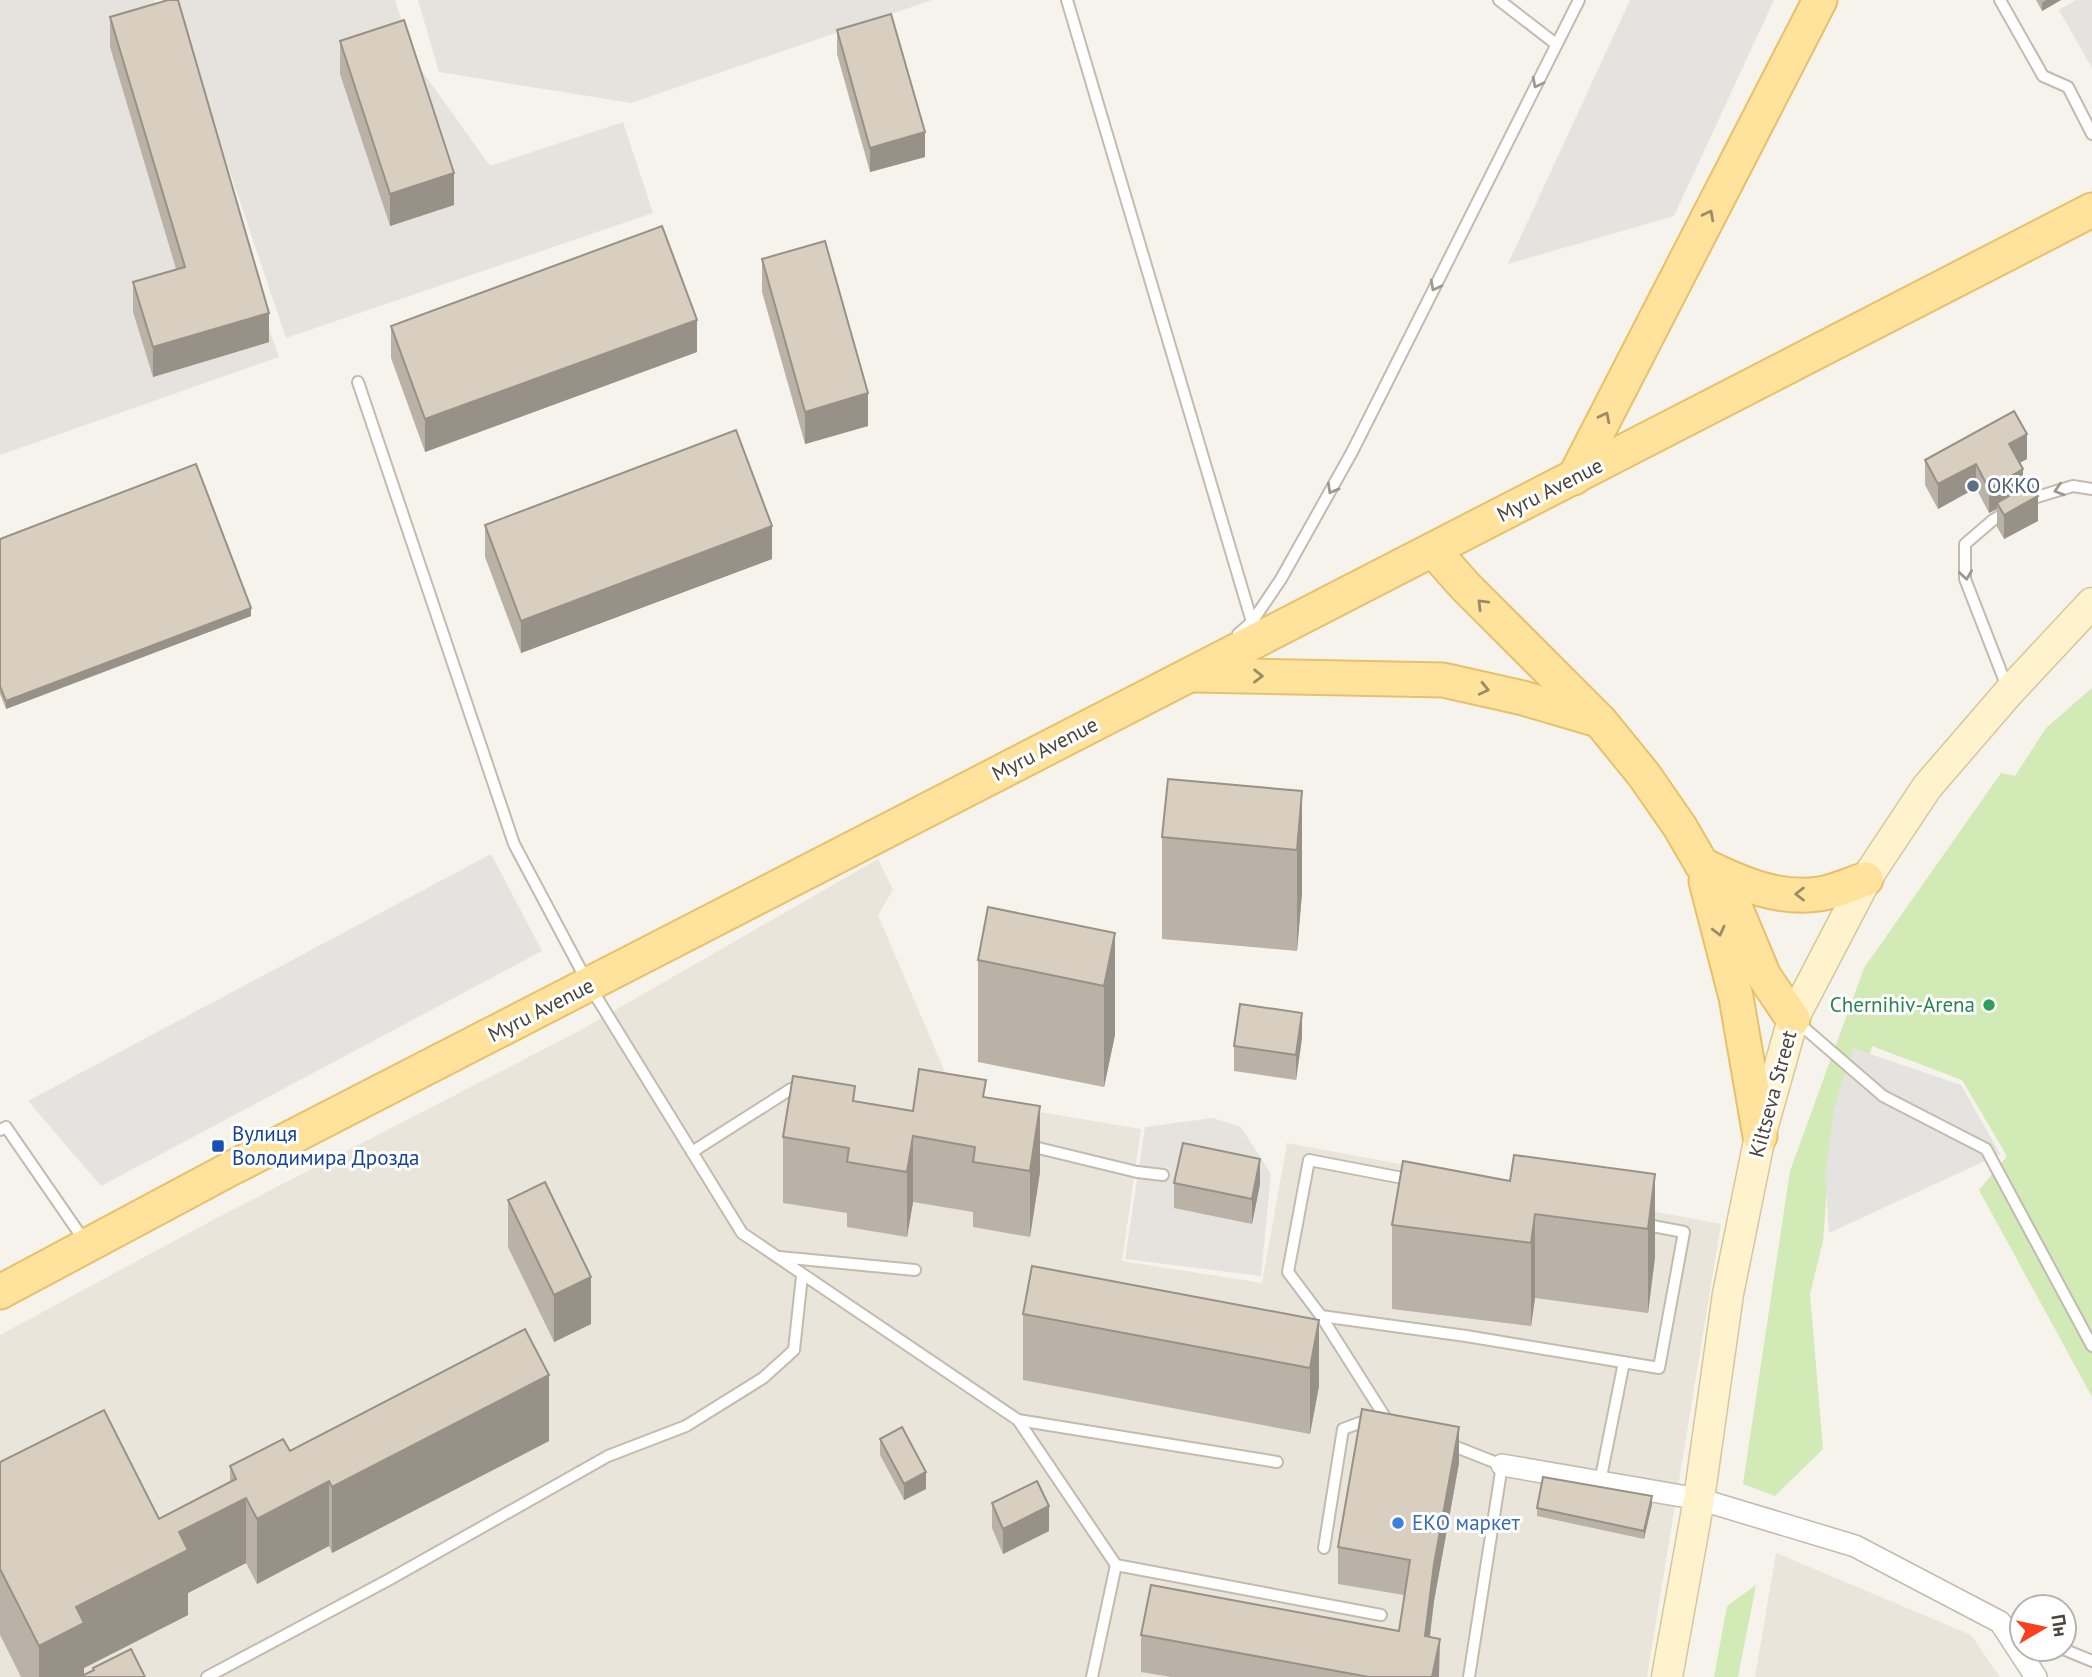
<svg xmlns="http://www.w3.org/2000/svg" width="2092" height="1677" viewBox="0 0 2092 1677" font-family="'PT Sans',sans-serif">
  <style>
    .residential { fill: #eae5da }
    .industrial { fill: #e6e2dd }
    .green { fill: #d2eab5 }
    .parking { fill: #e5e3e0 }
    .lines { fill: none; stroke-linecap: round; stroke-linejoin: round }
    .service-casing { stroke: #c2bbae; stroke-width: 14 }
    .minor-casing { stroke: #c2bbae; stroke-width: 24 }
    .secondary-casing { stroke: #d6c79b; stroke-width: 33 }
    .primary-casing { stroke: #e6c16a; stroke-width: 37 }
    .service { stroke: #fff; stroke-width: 10 }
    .minor { stroke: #fff; stroke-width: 21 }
    .secondary { stroke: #fff3cd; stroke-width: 30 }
    .primary { stroke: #ffe39c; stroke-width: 33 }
    .wall { fill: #bab2a6 }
    .shaded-wall { fill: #979187 }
    .building { fill: #d8cfc1; stroke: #979187; stroke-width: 2 }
    .oneway { stroke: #9c9892 }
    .oneway2 { stroke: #9c8c66 }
    .service-dot { fill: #5c6f8a; stroke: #fff; stroke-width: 2.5 }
    .leisure-dot { fill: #2e9e5b; stroke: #fff; stroke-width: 2.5 }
    .transit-dot { fill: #1a4fb4; stroke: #fff; stroke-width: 2.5 }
    .shop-dot { fill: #3f7fe0; stroke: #fff; stroke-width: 2.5 }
    .labels { text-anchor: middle; stroke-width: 6; stroke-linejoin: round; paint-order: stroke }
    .service-label { font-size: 21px; fill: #4e5e75; stroke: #fff; text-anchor: start }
    .street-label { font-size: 21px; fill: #4b4439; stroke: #fff }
    .leisure-label { font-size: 21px; fill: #27864d; stroke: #fff; text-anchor: end }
    .transit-label { font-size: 21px; fill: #164399; stroke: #fff; text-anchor: start }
    .shop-label { font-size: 21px; fill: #366cbe; stroke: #fff; text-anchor: start }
  </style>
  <rect width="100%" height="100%" fill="#f6f3ec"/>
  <!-- residential -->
  <g class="residential">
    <path d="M878,859l15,31 -15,25 78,183 185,31 -19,132 140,22 25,-140 434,81 -74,453h-1647v-342l213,-115 366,-189z"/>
    <path d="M1776,1553l195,82 29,42h-245z"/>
  </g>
  <!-- industrial -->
  <g class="industrial">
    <path d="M0,0h154l125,357 -279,98z"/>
    <path d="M172,0h223l20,61 75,105 133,-44 30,91 -367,125z"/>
    <path d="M418,0h514l-301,103 -192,-31z"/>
    <path d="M1213,1118l28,9 30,47 -10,102 -136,-17 20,-132z"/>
  </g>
  <!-- green -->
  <g class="green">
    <path d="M2092,688v709l-113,-207 28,-34 -45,-76 -90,-34 -19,73 -25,54 -5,68 -13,53 13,155 -48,47 -32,-12 47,-313 74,-203 137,-195 14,3 31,-48z"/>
    <path d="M1756,1585l-18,92h-24l13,-71z"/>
  </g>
  <!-- parking -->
  <g class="parking">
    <path d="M1630,0h144l-100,216 -166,48z"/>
    <path d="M2076,0h16v68l-33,-58z"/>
    <path d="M491,854l51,97 -441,235 -73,-85z"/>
    <path d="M1853,1048l108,37 39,69 -171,79 -4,-58 9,-67z"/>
  </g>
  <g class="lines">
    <defs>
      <g id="service">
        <path d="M1067,0l185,622"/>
        <path d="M1499,0l57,44"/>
        <path d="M2000,0l43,76 25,11 24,47"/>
        <path d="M358,382l156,462 75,141 153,248 276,187 259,42"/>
        <path d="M2027,500l46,-14 19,3"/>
        <path d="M2007,512l-14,8 -28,24v35l42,108"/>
        <path d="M1238,634l14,-12 29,-43 71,-127 227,-452"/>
        <path d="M1795,1020l88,76 103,53 106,197"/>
        <path d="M0,1130l6,-3 80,116"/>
        <path d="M1026,1145l111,27 26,3"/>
        <path d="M692,1152l99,-63 12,2"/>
        <path d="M779,1257l136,13"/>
        <path d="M1321,1316l145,20 193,32 25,-136 -42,-8"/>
        <path d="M1018,1420l98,145 265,50"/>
        <path d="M1390,1425l-69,-109 -33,-44 21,-112 104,20"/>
        <path d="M1446,1443l56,22 -33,212"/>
        <path d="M1600,1482l24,-120"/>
        <path d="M1324,1548l19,-119 19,-7 10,2"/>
        <path d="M2063,1649l29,12"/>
        <path d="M207,1677l183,-98 218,-123 78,-30 77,-48 31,-28 8,-74"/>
        <path d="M1092,1677l24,-112"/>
      </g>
      <path id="minor" d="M1502,1465l197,34 156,47 145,76 36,55"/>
      <path id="secondary" d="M1667,1677l32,-178 29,-205 32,-158 33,-117 73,-140 61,-92 82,-95 83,-89"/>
      <g id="primary">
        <path d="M1574,478l246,-478"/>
        <path d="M1433,550l32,36 135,135 44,54 36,52 22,38 34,44 28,67 29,43"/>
        <path d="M1195,675l248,5 80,18 75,22"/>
        <path d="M1707,867c35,17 72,33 112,27 15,-2 32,-10 47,-15"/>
        <path d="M1706,881l30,116 24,139"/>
        <path d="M0,1292l230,-123 1862,-959"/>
      </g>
    </defs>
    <!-- service casing -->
    <use href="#service" class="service-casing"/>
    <!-- minor casing -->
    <use href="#minor" class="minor-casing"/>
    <!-- secondary casing -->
    <use href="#secondary" class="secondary-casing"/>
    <!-- primary casing -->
    <use href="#primary" class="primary-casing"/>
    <!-- service -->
    <use href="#service" class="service"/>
    <!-- minor -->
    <use href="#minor" class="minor"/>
    <!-- secondary -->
    <use href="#secondary" class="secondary"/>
    <!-- primary -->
    <use href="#primary" class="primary"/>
  </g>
  <!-- wall -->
  <g class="wall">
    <path d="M2036,0h25l-19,11z"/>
    <path d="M110,17l159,325 -116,35 -20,-65v-30l43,-13 -66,-222z"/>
    <path d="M837,30l88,127 -55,15 -33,-118z"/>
    <path d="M340,41l114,164 -64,21 -50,-152z"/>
    <path d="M762,259l106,167 -63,18 -43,-152z"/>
    <path d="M391,326l306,26 -272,100 -34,-94z"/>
    <path d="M2027,459l-7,4 3,24 15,34 -34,18 -7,-12v-18l-8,4 -13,-25 -38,21 -13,-24v-25z"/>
    <path d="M485,525l287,34 -251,94 -36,-96z"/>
    <path d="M0,539l251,77 -245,93 -6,-15z"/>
    <path d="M1302,791v102l-5,58 -135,-12v-102z"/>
    <path d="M1115,933v102l-11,52 -126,-25v-102z"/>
    <path d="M1302,1038l-6,42 -62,-9v-25z"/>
    <path d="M986,1097l54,75 -10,65 -57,-10v-15l-60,-10 -6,35 -60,-10v-14l-64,-10v-66l72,-36 58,10z"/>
    <path d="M1655,1174v83l-7,56 -113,-15 -4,28 -139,-17v-84l118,-44z"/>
    <path d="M1174,1183l86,1 -8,40 -78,-16z"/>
    <path d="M508,1200l83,124 -37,18 -46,-95z"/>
    <path d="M1023,1314l296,6v66l-9,48 -287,-54z"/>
    <path d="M880,1439l46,50 -22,11 -24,-45z"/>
    <path d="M549,1441l-217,112 -3,-7 -72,38 -11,-21 -58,30v22l-104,53v7l9,-5v-2l52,9h-124l-21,-42v-173l159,57 71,-36v-17l60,-15z"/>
    <path d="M1459,1463l-25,138 -4,36 9,40h-268l-30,-5v-37l258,-4 5,-36 -66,-11v-37z"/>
    <path d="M992,1503l57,28 -46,23 -11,-26z"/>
    <path d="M1652,1504l-8,35 -107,-23v-8z"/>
  </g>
  <!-- shaded-wall -->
  <g class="shaded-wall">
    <path d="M2046,0h15l-19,11v-8z"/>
    <path d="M925,132v25l-55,15v-24z"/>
    <path d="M454,173v32l-64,21v-32z"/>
    <path d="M269,313v29l-116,35v-30z"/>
    <path d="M697,320v32l-272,100v-33z"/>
    <path d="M868,393v33l-63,18v-32z"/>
    <path d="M2027,434v25l-18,9v-24z"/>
    <path d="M1976,464v24l-38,21v-25z"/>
    <path d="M2023,469v24l-26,10v6l-8,4v-24z"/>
    <path d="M2038,496v25l-34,18v-24z"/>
    <path d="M772,526v33l-251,94v-32z"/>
    <path d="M251,608v8l-245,93v-8z"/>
    <path d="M1302,791v102l-5,58v-101z"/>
    <path d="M1115,933v102l-11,52v-101z"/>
    <path d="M1302,1013v25l-6,42v-25z"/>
    <path d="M1040,1106v66l-10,65v-66z"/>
    <path d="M913,1136v66l-6,35v-65z"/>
    <path d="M1260,1159v25l-8,40v-25z"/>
    <path d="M1655,1174v83l-7,56v-84z"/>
    <path d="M1535,1214v84l-4,28v-83z"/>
    <path d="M591,1277v47l-37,18v-47z"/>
    <path d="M1319,1320v66l-9,48v-66z"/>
    <path d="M549,1375v66l-217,112v-66z"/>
    <path d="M1459,1427v36l-25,138 -9,72v-37l9,-72z"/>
    <path d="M926,1472v17l-22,11v-16z"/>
    <path d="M329,1481v65l-72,38v-65z"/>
    <path d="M1652,1496v8l-8,35v-8z"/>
    <path d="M246,1498v65l-58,30v22l-104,53v9h-45v-31l37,-39 103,-75z"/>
    <path d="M1049,1506v25l-46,23v-25z"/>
    <path d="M1440,1639l-1,38h-7z"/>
  </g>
  <!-- building -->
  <g class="building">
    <path d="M168,0h10l91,313 -116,34 -20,-65 52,-15 -75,-250z"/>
    <path d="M891,14l34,118 -55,16 -33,-118z"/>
    <path d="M404,20l50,153 -64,21 -50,-153z"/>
    <path d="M662,226l35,94 -272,99 -34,-93z"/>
    <path d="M825,241l43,152 -63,19 -43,-153z"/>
    <path d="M2014,411l13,23 -18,10 14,25 -34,20 -13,-25 -38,20 -13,-24z"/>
    <path d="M736,430l36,96 -251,95 -36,-96z"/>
    <path d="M196,464l55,144 -245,93 -6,-15v-147z"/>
    <path d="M2031,483l7,13 -34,19 -7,-12z"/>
    <path d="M1168,779l134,12 -5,59 -135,-13z"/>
    <path d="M988,907l127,26 -11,53 -126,-26z"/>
    <path d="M1240,1004l62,9 -6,42 -62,-9z"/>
    <path d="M919,1069l67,11 -3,17 57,9 -10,65 -57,-9 2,-15 -62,-11 -6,36 -60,-10 2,-14 -66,-11 10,-61 62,10 -2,15 60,10z"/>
    <path d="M1183,1143l77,16 -8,40 -78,-16z"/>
    <path d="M1514,1155l141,19 -7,55 -113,-15 -4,29 -139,-18 11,-64 107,20z"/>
    <path d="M545,1182l46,95 -37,18 -46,-95z"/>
    <path d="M1032,1266l287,54 -9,48 -287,-54z"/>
    <path d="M525,1329l24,46 -217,112 -3,-6 -72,38 -11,-21 -67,34 9,18 -112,57 8,16 -45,23 -39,-77v-107l104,-52 55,109 77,-40 -6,-13 53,-27 7,12z"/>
    <path d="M1362,1409l97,18 -25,137 -9,72 15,3 -8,38h-63l-228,-42 10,-50 248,46 11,-71 -72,-13z"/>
    <path d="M902,1427l24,45 -22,12 -24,-45z"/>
    <path d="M1543,1477l109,19 -8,35 -107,-23z"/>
    <path d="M1037,1481l12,25 -46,23 -11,-26z"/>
    <path d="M131,1649l14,28h-65l14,-7 -1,-2z"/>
  </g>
  <!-- one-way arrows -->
  <defs><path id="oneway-chevron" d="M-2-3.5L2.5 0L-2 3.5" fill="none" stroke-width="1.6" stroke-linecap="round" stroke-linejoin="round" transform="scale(1.75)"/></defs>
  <g class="oneway">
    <use href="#oneway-chevron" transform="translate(1537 83) rotate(117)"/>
    <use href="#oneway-chevron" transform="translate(1435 286) rotate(117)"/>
    <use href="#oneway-chevron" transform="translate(1332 489) rotate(119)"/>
    <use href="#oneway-chevron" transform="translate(2059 490) rotate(163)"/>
    <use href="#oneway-chevron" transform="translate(1966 575) rotate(82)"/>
  </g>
  <g class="oneway2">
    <use href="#oneway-chevron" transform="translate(1709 215) rotate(-63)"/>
    <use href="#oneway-chevron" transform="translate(1605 417) rotate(-63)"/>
    <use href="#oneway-chevron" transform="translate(1482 604) rotate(-135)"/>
    <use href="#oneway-chevron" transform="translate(1258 676) rotate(1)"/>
    <use href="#oneway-chevron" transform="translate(1484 689) rotate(13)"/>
    <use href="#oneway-chevron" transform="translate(1800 894) rotate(-180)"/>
    <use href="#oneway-chevron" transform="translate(1719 931) rotate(76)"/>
  </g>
  <!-- markers -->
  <circle class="service-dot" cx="1973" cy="486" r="7"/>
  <circle class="leisure-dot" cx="1989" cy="1005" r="7"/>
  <rect class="transit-dot" x="211" y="1139" width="14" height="14" rx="3.5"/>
  <circle class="shop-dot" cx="1398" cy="1523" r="7"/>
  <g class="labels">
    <!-- service labels -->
    <g class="service-label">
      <text x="1987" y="493">OKKO</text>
    </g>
    <!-- street labels -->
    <g class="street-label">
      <text transform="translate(1550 490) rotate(-27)" y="7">Myru Avenue</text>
      <text transform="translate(1045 749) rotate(-27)" y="7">Myru Avenue</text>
      <text transform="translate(541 1010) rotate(-27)" y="7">Myru Avenue</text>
      <text transform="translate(1773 1094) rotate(-75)" y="7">Kiltseva Street</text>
    </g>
    <!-- leisure labels -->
    <g class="leisure-label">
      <text x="1975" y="1012">Chernihiv-Arena</text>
    </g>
    <!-- transit labels -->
    <g class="transit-label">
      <text x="232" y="1141">Вулиця<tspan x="232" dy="24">Володимира Дрозда</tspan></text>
    </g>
    <!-- shop labels -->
    <g class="shop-label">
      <text x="1412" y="1530">ЕКО маркет</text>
    </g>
  </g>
  <!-- north arrow -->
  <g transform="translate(2043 1628) rotate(81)"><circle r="33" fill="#ffffff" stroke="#b7b4b0" stroke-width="2"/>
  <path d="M0-5L12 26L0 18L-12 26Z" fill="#fc3f1d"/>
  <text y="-10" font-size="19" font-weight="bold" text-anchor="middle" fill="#4b4439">Пн</text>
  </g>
</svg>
